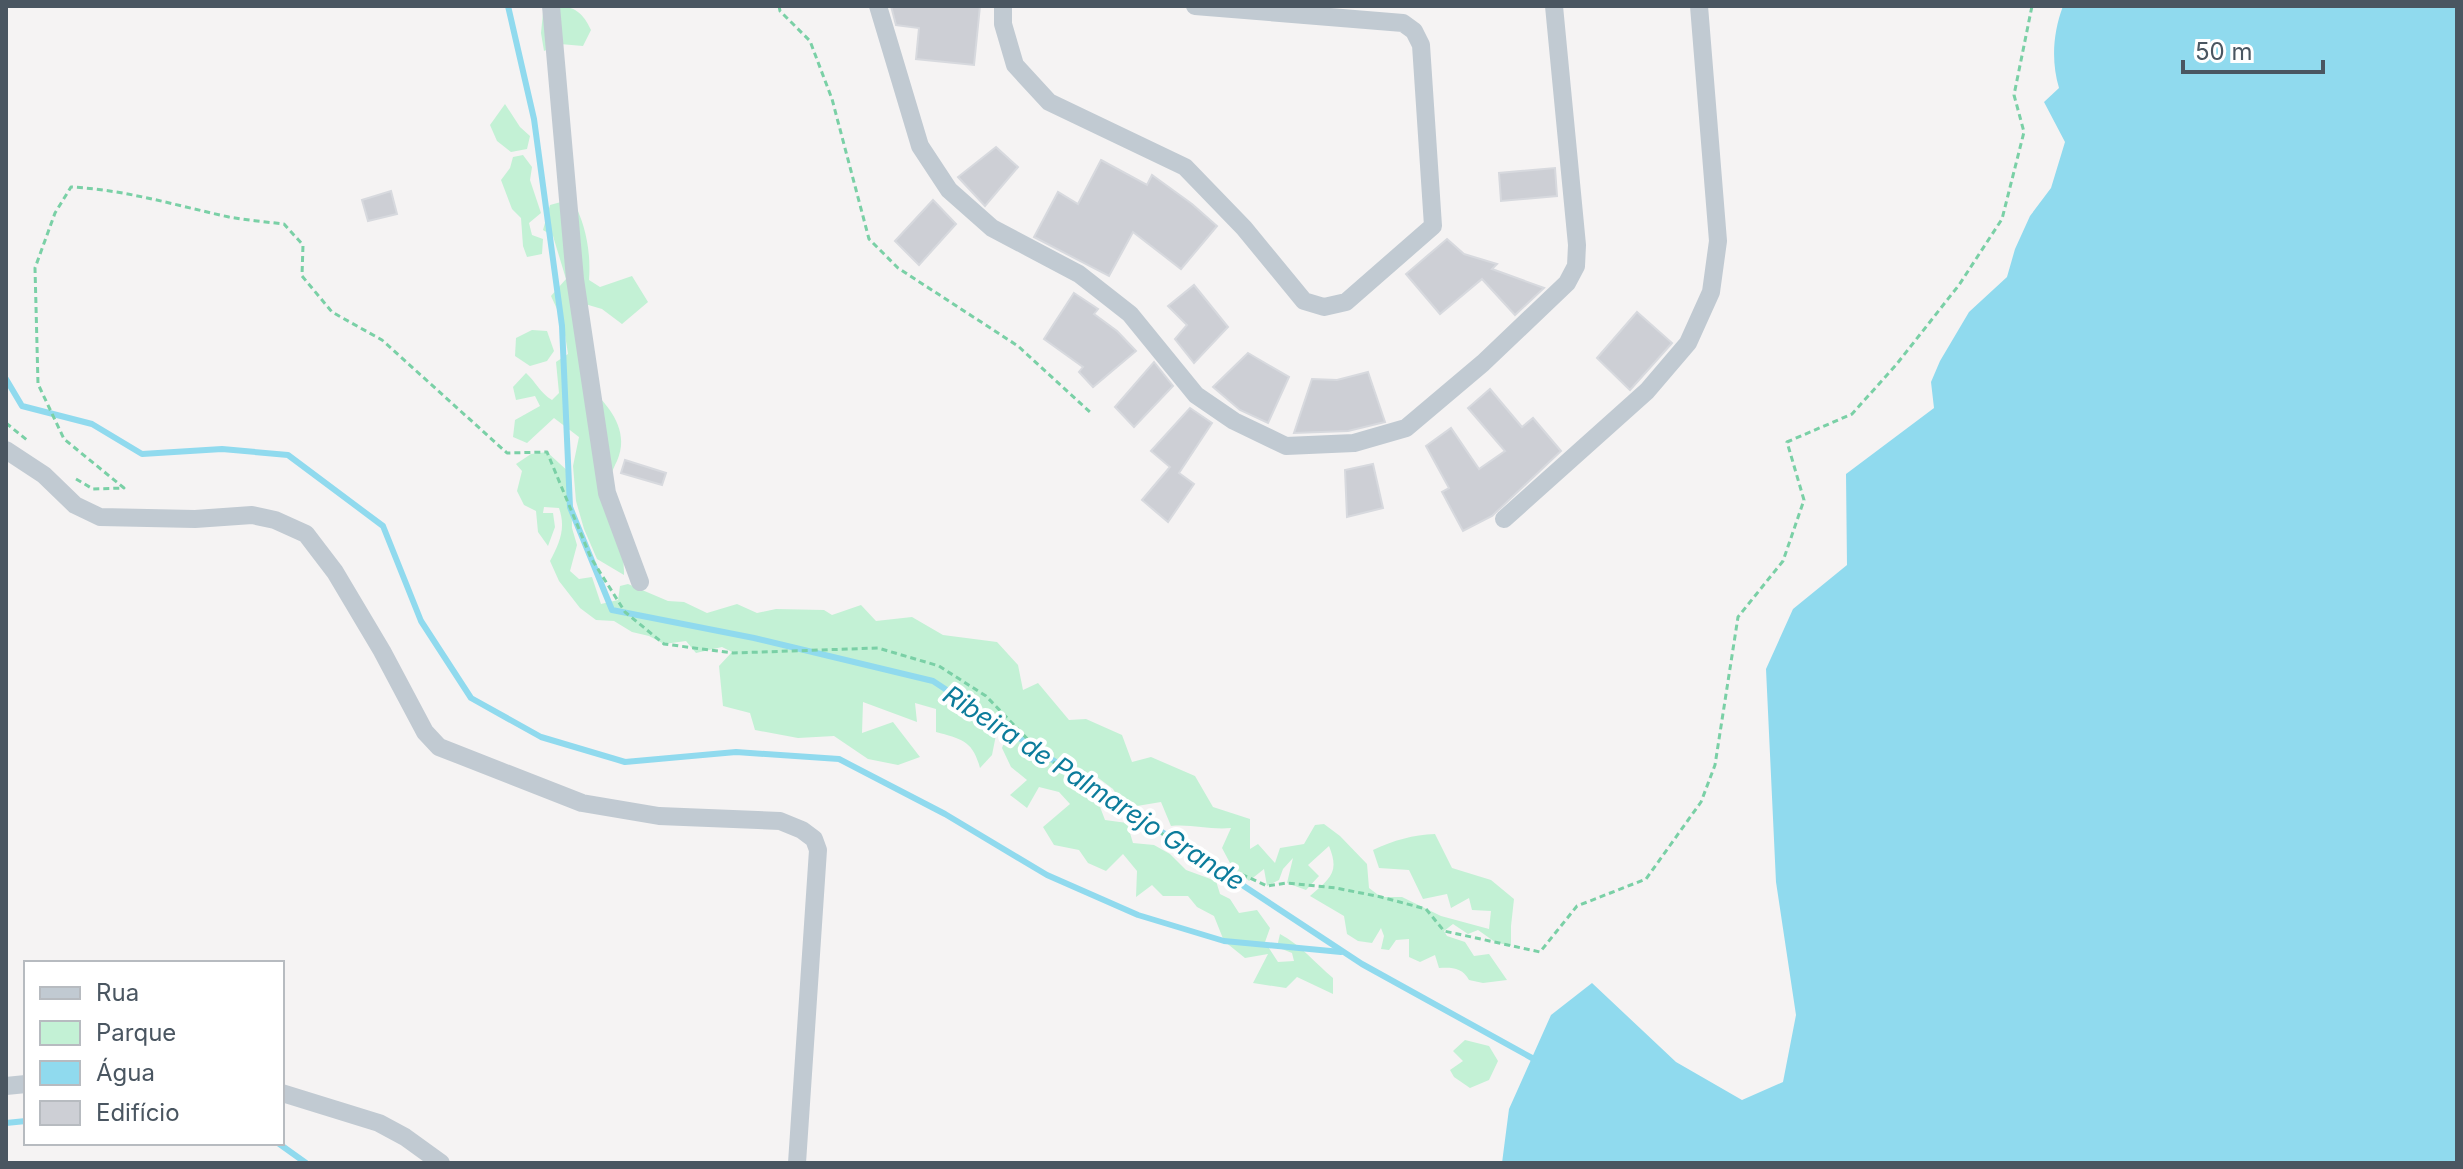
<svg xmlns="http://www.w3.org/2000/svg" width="2463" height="1169" viewBox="0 0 2463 1169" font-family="Inter,sans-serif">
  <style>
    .green { fill: #c3f1d5 }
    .water { fill: #90daee }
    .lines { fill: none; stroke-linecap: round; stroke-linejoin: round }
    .stream { stroke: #90daee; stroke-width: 6 }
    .building { fill: #cdcfd5; stroke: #d7d9de; stroke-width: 2 }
    .path { stroke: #7ad0a6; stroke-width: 3; stroke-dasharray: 6 4; stroke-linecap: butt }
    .minor { stroke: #c1cad2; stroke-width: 18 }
    .labels { text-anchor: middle; stroke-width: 8; stroke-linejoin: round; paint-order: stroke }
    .water-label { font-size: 26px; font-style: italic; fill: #0c7c9b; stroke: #fff }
  </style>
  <rect width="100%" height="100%" fill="#f5f3f3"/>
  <!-- green -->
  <g class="green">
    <path d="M556,6c19,0 27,7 35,24l-8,16 -23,-2 -16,7 -3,-18 2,-20z"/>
    <path d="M505,104l15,23 10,9 -3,13 -16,3 -14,-11 -7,-16z"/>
    <path d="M523,155l9,12 -2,13 11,33 -12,10 3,12 11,4 -1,15 -15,3 -4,-11 -2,-28 -9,-9 -11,-29 9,-12 3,-11z"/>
    <path d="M572,199c14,25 19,53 17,81l11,7 32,-11 16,26 -26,22 -20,-15 -17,-5 -1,78c23,22 47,46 33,79 -5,10 -11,24 -10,35 4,27 18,51 17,79l-27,-16 -13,-30 -8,-28 -3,-35 6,-29 -25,-19 -27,25 -14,-6 2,-17 25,-14 -5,-10 -19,4 -3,-13 13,-14c10,9 14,20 26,27l7,-7 -3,-31 12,-8 -5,-32 -12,-26 15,-17 -13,-43 -10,-6 7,-25z"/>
    <path d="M532,330l15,1 7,20 -7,10 -17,5 -15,-10 1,-18z"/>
    <path d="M547,452l24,22 1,54 5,17 -7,26 9,8 13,-2 9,27 17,-4 2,-14 8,-2 40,17 16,1 23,11 30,-9 20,9 19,-4 48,1 8,5 29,-10 15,16 36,-4 31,18 54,7 21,23 5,25 15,-7 31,37 17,-1 36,16 10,27 19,-5 44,19 18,31 37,12v30l8,-5 17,19 5,-15 24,-4 11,-19 9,-1 16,12 27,28 2,24 12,9h21l39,19 48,13 2,-18 -19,-1 -3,-12 -18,10 -4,-14 -24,5 -14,-29 -30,-2 -6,-18c21,-10 40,-15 62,-16l17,34 39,12 23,19 -3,27v20l-16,-4 -17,-12 -10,4 -15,-10 -9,7 3,5 18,6 9,14 15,-2 18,26 -24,3 -14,-3c-6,-12 -17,-13 -30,-12l-4,-13 -15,7 -11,-5v-18l-13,1 -7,10 -8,-1 3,-13 -3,-8 -9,15 -14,-2 -11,-7 -3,-18 -34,-20c20,-18 30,-23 19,-50l-21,19 11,11 -13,14 -19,-7 6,-25 -10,11 -4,11 -12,6 -3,-17 -15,12 -19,-18 -8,-15 9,-20c-21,2 -39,-4 -60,-2l-10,-24 -24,4 -18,-6 -6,-11 -16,-12 -12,10 12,12 8,21 22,3 6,20 21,2 16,9 16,16 30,11 4,13 10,5 9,14 18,-3 13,18 -5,14 13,20 16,-1 -2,-8 -15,-6 3,-13c21,11 35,29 53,44v16l-36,-17 -11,11 -33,-5 15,-29 -23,4 -21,-17 -10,-25 -17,-9 -9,-11h-25l-11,-11 -16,12 1,-26 -14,-17 -17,17 -18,-8 -9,-13 -25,-5 -11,-18 27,-23 -11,-12 -20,-5 -12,21 -17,-13 17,-15 -16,-13 -9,-19 10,-27 -15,9 -5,25 -12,13c-7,-27 -18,-29 -44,-36v-23l-21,-6 2,19 -54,-20 -1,31 31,-11 27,35 -22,8 -30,-6 -34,-23 -36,2 -43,-8 -5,-17 -27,-7 -4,-40 13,-14 -10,-5 -26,6 -10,-12 -22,3 -15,-8 -17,-4 -18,-11 -18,-1 -16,-12 -21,-27 -9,-20c10,-19 16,-33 9,-53l-15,-1 -1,6h10l2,14 -7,19 -10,-14 -2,-21 -12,-6 -7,-14 5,-20 -6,-7 15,-10z"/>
    <path d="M1465,1040l24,6 9,15 -9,19 -19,8 -16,-11 -4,-7 13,-9 -10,-10z"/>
  </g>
  <!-- water -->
  <path class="water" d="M2063,6h394v1157h-955l7,-54 42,-94 41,-32 84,79 66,38 41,-18 13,-67 -20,-133 -10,-213 27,-60 54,-44 -1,-91 88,-66 -3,-26 9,-21 29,-49 38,-35 8,-28 15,-33 21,-28 14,-46 -21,-40 15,-14c-8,-27 -6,-55 4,-82z"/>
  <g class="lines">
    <!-- stream -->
    <g class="stream">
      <path d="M508,6l26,113 28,207 8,181 42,103 142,28 179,43 429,283 170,94"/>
      <path d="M6,379l16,27 70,18 50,30 80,-5 66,6 95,71 38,95 50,77 70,39 84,25 111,-10 103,7 106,55 102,61 91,40 86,26 117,11"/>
      <path d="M6,1123l20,-2"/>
      <path d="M278,1143l28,20"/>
    </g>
  </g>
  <!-- building -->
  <g class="building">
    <path d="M891,6h89l-6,59 -58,-6 3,-31 -23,-3z"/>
    <path d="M996,147l22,20 -33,39 -27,-29z"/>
    <path d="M1101,160l46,25 5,-10 40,29 25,22 -36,43 -48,-37 -24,44 -75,-39 24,-45 20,12z"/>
    <path d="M1555,168l2,28 -56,5 -2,-28z"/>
    <path d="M391,191l6,23 -29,7 -6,-21z"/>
    <path d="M933,200l23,24 -37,41 -24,-24z"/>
    <path d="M1447,239l17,15 33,10 -5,5 52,19 -29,27 -33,-36 -42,35 -34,-40z"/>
    <path d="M1194,285l34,42 -34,36 -19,-24 12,-14 -19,-19z"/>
    <path d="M1074,293l24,16 -4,5 23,17 19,20 -43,36 -14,-15 4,-5 -39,-28z"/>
    <path d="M1637,312l35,31 -42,47 -33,-32z"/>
    <path d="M1248,353l41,24 -21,46 -28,-13 -27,-23z"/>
    <path d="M1154,362l19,24 -39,41 -19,-20z"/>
    <path d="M1368,372l17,50 -37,9 -54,2 18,-54 25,1z"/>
    <path d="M1490,389l32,38 11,-9 28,33 -69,65 -29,15 -21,-39 7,-4 -23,-42 25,-18 28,41 26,-18 -37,-43z"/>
    <path d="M1190,408l22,15 -33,50 15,11 -26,38 -26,-22 28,-33 -19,-16z"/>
    <path d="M625,460l41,13 -4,12 -41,-12z"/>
    <path d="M1373,464l10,44 -36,9 -2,-47z"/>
  </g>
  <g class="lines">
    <!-- path -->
    <g class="path">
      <path d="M779,6l1,5 30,30 22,58 37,140 29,29 120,78 73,67"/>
      <path d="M6,423l21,17"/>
      <path d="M76,479l17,10 31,-1 -60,-49 -26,-55 -3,-116 20,-55 16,-26c56,3 103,18 158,30 18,3 37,5 55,7l19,21 -1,31 30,36 50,28 125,113 40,-1 44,106 34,54 39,32 69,9 145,-5 61,18 47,30 52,54 47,37 104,63 78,36 20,-3 49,5 45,9 45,12 18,22 96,21 37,-46 69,-27 55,-77 14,-37 23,-148 45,-56 21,-61 -17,-58 65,-28 44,-49 63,-80 43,-66 22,-87 -10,-37 18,-89"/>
    </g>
    <!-- minor -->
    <g class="minor">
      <path d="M551,6l24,273 32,214 33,89"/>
      <path d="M878,6l42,140 29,44 43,38 87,46 51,40 66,81 38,26 52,25 68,-3 52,-15 77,-65 84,-80 9,-17 1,-21 -23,-239"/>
      <path d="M1003,6v18l12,41 34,37 136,65 59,61 60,73 20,6 22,-5 87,-76 -12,-181 -7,-14 -11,-8 -208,-17"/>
      <path d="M6,450l38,25 31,30 25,12 95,2 57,-4 23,5 31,14 29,38 47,79 43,81 14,15 143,56 77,13 121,5 22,9 12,9 4,11 -21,313"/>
      <path d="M1504,519l143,-128 41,-48 23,-51 7,-51 -19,-235"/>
      <path d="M6,1086l20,-2"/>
      <path d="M282,1093l97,30 26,14 36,26"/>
    </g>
  </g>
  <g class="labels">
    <!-- water labels -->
    <g class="water-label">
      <text transform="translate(1094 788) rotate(33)" y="9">Ribeira de Palmarejo Grande</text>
    </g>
  </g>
  <!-- border -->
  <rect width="2463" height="1169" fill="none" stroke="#4a5661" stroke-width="16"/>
  <!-- legend -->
  <rect x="24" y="961" width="260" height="184" fill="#ffffff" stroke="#b7bbc0" stroke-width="2"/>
  <rect x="40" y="987" width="40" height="12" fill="#c1cad2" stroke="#b7bbc0" stroke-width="2"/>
  <text x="96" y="1001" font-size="24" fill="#4a5661">Rua</text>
  <rect x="40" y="1021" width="40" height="24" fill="#c3f1d5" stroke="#b7bbc0" stroke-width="2"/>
  <text x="96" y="1041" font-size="24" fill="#4a5661">Parque</text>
  <rect x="40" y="1061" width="40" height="24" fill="#90daee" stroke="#b7bbc0" stroke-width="2"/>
  <text x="96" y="1081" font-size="24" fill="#4a5661">Água</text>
  <rect x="40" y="1101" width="40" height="24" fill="#cdcfd5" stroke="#b7bbc0" stroke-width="2"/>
  <text x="96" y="1121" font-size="24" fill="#4a5661">Edifício</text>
  <!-- scale -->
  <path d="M2183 60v12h140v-12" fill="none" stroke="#4a5661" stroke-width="4"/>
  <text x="2195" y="60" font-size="24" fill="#4a5661" stroke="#ffffff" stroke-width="6" paint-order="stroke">50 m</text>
</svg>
